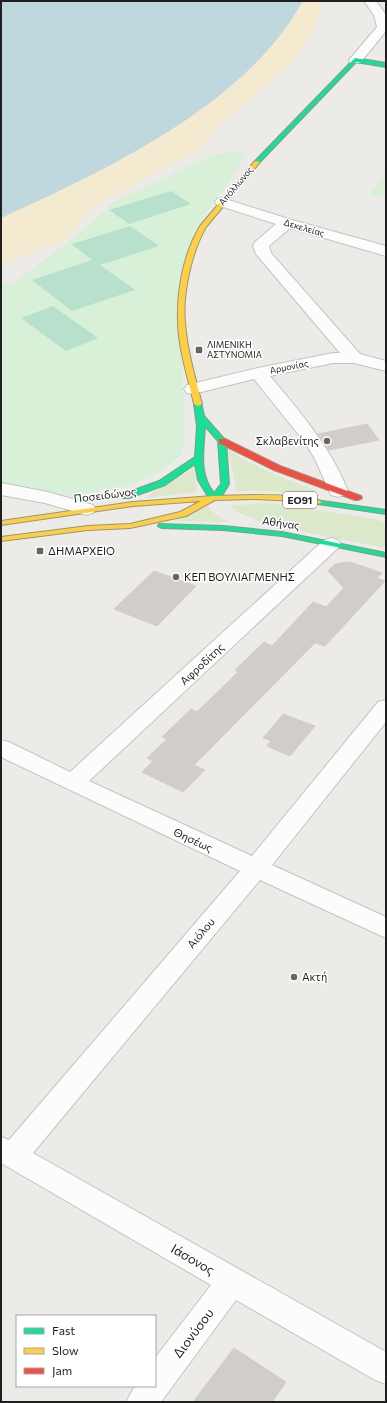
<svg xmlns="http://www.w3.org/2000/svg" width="387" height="1403" viewBox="0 0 387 1403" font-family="Commissioner,sans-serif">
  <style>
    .grass { fill: #dbe8c9 }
    .sand { fill: #f4eacf }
    .park { fill: #d8f0d7 }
    .pitch { fill: #b7e1cd }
    .water { fill: #bed8de }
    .building { fill: #d0cdcb; stroke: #d0cdca }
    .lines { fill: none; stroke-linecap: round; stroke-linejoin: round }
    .street-casing { stroke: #c4c3c2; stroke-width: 2 }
    .fast-casing { stroke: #959581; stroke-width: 2 }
    .slow-casing { stroke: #959581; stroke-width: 2 }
    .jam-casing { stroke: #959581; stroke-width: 2 }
    .street { fill: #fcfcfc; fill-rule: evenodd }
    .fast { fill: #16e098; fill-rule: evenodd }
    .slow { fill: #ffcf43; fill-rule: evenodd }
    .jam { fill: #f24e42; fill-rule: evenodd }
    .poi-dot { fill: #676665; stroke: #fff; stroke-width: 1.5 }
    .labels { text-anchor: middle; stroke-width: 3; stroke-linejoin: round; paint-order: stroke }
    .far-street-label { font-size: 9px; fill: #1f1f1f; stroke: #fff }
    .far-poi-label { font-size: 9px; fill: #1f1f1f; stroke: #fff; text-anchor: start }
    .shield { fill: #fff; stroke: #626262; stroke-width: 1 }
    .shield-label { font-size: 10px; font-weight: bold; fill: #1f1f1f }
    .poi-label { font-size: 11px; fill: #1f1f1f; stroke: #fff; text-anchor: start }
    .street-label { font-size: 11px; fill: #1f1f1f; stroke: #fff }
    .near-street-label { font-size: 13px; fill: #1f1f1f; stroke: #fff }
  </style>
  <rect width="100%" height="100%" fill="#edebe8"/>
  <!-- grass -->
  <g class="grass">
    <path d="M228,449c27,19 57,30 88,41l-4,6 -41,-5h-34z"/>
    <path d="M194,468l3,24 -53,6z"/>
    <path d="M259,503l19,1 96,15 12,4v25l-117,-23 -32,-13 -7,-6z"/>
    <path d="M208,506l7,8 13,8 -54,-1z"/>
  </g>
  <!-- sand -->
  <path class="sand" d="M302,1h18l1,8 -5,17 -17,28 -26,26 -52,43 -18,24 -109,59 -30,35 -63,24v-47l112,-55 55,-32 45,-30 37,-32 29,-32 15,-20z"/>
  <!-- park -->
  <g class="park">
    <path d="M240,151l6,3 -18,29 -36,50 -13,51 6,158 -4,13 -15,13 -18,10 -24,9 -50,9 -73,-11v-201l13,-1 72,-55 29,-27 101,-47z"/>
    <path d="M386,172v27l-16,-4z"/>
  </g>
  <!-- pitch -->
  <g class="pitch">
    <path d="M171,191l20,13 -62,20 -20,-14z"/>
    <path d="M130,226l29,20 -59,19 35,25 -63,21 -40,-31 60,-20 -20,-16z"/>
    <path d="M53,306l45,32 -32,13 -45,-33z"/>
  </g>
  <!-- water -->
  <path class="water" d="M1,1h301v1c-57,104 -197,168 -301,216z"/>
  <!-- building -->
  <g class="building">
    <path d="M367,424l12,16 -50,10 -11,-16z"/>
    <path d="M350,562l32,11 -5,5 8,3 -60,65 -10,-3 -121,122 11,5 -22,22 -41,-20 11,-11 -6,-3 20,-19 -5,-2 29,-28 6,3 41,-40 -3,-2 29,-28 8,4 41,-44 13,5 18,-19 -16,-17 6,-6 5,-2z"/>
    <path d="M154,571l42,15 -39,40 -43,-17z"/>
    <path d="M283,714l32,12 -25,30 -23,-10 4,-5 -8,-3z"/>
    <path d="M234,1348l52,34 -14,20h-79z"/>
  </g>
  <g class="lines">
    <defs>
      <g id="street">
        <path d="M364,1h12l10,14v16l-26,32h-10l-1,-3 28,-33 -3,-12z"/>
        <path d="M222,198l70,22 94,26v10l-96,-28 -21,18 2,7 89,101 26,7v10l-32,-8h-21l-63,13c30,36 60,70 78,115l-3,4 -7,2 -7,-2 -16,-36 -9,-15 -52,-65 -61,15 -6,-1 -3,-4 3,-4 71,-17 75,-15h7l-84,-99 -3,-8 2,-4 21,-18 -59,-19 -2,-3 2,-3z"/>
        <path d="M1,483l47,9 45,13 3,4 -3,4 -7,2 -41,-12 -44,-8z"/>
        <path d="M331,538l7,2 3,4 -3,4 -249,233 163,75 126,-154 8,-2v22l-114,143 114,52v21l-126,-58 -227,273 353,199v32l-11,-4 -139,-80 -75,102h-35l9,-16h20v-28l56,-73 -210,-122v-26l8,3 231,-269 -239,-114v-17l8,2 61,30 254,-232z"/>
      </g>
      <g id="fast">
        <path d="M355,58l31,5v4l-30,-5 -97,101h-4v-2z"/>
        <path d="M195,402h6l3,14 22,25 3,43 -6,10 -7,6h-6l-12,-20 -3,-16 -30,21 -36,13h-6l-1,-2 1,-2 36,-13 36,-24 2,-31 -3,-22zM205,426l13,15 3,43 -7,9c-16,-20 -10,-43 -9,-67z"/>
        <path d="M315,500l71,10v4l-68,-10h-3l-1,-2z"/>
        <path d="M159,524l64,2 59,6 104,21v4l-104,-21 -59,-6 -61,-2 -4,-2z"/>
      </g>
      <g id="slow">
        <path d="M255,161l5,1 -54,65c-14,24 -24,67 -21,95 2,28 10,55 17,82l-4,2 -4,-2c-6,-27 -16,-56 -16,-84 -1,-31 6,-67 22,-94z"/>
        <path d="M254,495c13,0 60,0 68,7l-4,2 -20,-3 -44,-2 -39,1 -29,16 -56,12 -42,2 -87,11v-4l87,-11 42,-2 50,-12 21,-11 -68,5 -132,19v-4l132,-19 80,-6z"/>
      </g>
      <path id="jam" d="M219,439h6l55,27 81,30 1,2 -4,2h-3l-81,-30 -55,-27z"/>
    </defs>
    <!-- street casing -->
    <use href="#street" class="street-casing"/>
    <!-- fast casing -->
    <use href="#fast" class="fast-casing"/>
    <!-- slow casing -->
    <use href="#slow" class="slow-casing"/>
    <!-- jam casing -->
    <use href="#jam" class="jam-casing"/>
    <!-- street -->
    <use href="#street" class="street"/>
    <!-- fast -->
    <use href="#fast" class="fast"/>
    <!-- slow -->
    <use href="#slow" class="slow"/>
    <!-- jam -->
    <use href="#jam" class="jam"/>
  </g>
  <!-- markers -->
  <g class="poi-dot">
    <rect x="195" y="346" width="8" height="8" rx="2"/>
    <circle cx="327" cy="441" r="4"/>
    <rect x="36" y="547" width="8" height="8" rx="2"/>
    <circle cx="176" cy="577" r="4"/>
    <circle cx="294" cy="977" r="4"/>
  </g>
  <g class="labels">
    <!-- far-street labels -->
    <g class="far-street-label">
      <text transform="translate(236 186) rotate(-50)" y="3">Απόλλωνος</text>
      <text transform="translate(304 228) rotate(16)" y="3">Δεκελείας</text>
      <text transform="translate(289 367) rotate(-11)" y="3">Αρμονίας</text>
    </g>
    <!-- far-poi labels -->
    <g class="far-poi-label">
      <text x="207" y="348">ΛΙΜΕΝΙΚΗ<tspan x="207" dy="10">ΑΣΤΥΝΟΜΙΑ</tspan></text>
    </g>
    <!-- shield labels -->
    <rect class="shield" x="283" y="492" width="34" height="16" rx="3"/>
    <g class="shield-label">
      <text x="300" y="504">ΕΟ91</text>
    </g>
    <!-- poi labels -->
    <g class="poi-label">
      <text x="319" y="445" text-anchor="end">Σκλαβενίτης</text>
      <text x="48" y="555">ΔΗΜΑΡΧΕΙΟ</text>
      <text x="184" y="581">ΚΕΠ ΒΟΥΛΙΑΓΜΕΝΗΣ</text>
      <text x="302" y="981">Ακτή</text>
    </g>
    <!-- street labels -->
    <g class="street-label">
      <text transform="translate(105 495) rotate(-7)" y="4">Ποσειδώνος</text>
      <text transform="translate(281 523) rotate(8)" y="4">Αθήνας</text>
      <text transform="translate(202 664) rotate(-43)" y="4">Αφροδίτης</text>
      <text transform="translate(193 840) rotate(25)" y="4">Θησέως</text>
      <text transform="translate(201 933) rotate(-50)" y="4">Αιόλου</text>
    </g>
    <!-- near-street labels -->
    <g class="near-street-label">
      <text transform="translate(193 1259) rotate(30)" y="5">Ιάσονος</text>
      <text transform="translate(193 1333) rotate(-53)" y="5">Διονύσου</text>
    </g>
  </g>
  <!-- border -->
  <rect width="387" height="1403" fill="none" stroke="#1f1f1f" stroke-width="4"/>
  <!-- legend -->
  <rect x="16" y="1315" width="140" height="72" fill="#ffffff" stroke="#a5a5a5"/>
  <rect x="24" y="1328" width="20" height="6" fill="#16e098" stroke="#a5a5a5"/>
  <text x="52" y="1335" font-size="12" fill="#1f1f1f">Fast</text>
  <rect x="24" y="1348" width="20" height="6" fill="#ffcf43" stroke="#a5a5a5"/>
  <text x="52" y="1355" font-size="12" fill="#1f1f1f">Slow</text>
  <rect x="24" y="1368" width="20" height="6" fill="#f24e42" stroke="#a5a5a5"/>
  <text x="52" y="1375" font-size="12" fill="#1f1f1f">Jam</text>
</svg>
